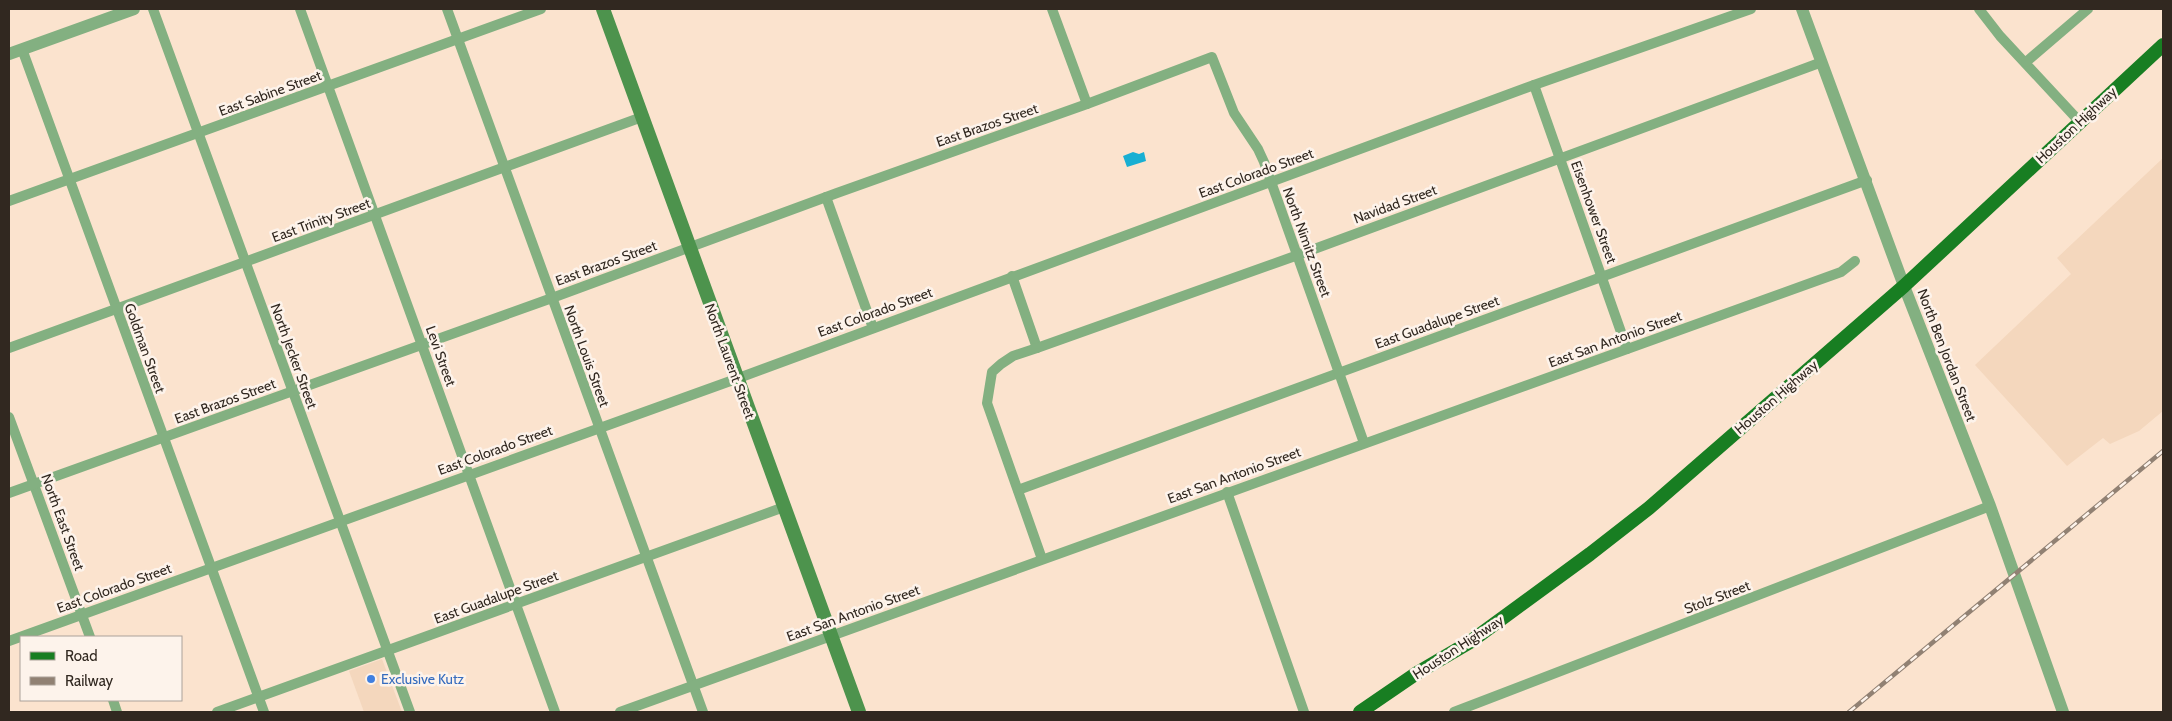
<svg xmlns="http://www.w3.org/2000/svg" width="2172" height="721" viewBox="0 0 2172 721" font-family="Cabin,sans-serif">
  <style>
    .built { fill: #f4d7bd }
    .water { fill: #18afd3 }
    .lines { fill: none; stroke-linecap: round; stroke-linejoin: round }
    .minor { stroke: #83b081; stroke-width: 10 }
    .tertiary { stroke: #83b081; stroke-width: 12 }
    .secondary { stroke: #4d934d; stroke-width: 14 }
    .primary { stroke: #187e22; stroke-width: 14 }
    .rail-casing { stroke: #918173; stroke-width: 4.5 }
    .rail { stroke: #fdf3eb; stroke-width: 2.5; stroke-dasharray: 8; stroke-linecap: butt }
    .shop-dot { fill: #3f7fe0; stroke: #fdf3eb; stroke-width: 2 }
    .labels { text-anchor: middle; stroke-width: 5; stroke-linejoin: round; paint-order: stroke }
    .street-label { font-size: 14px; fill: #312820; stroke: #fdf3eb }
    .shop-label { font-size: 14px; fill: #366cbe; stroke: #fdf3eb; text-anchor: start }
  </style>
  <rect width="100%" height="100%" fill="#fbe3ce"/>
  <!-- built -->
  <g class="built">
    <path d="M2163,158v253l-24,20 -29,13 -7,-6 -36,28 -92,-101 96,-91 -14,-16z"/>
    <path d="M382,659l20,53h-38l-15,-41z"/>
  </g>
  <!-- water -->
  <path class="water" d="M1133,152l6,2 5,-2 2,9 -19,6 -4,-11z"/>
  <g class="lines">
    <!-- minor -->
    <g class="minor">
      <path d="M153,9l257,703"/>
      <path d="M300,9l255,703"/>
      <path d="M447,9l256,703"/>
      <path d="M1052,9l35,95"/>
      <path d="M1979,9l21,27 79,85"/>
      <path d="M22,49l242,663"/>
      <path d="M2026,62l62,-53"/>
      <path d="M1534,85l93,264"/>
      <path d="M826,197l47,131"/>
      <path d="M9,201l532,-192"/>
      <path d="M1012,276l25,72"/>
      <path d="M9,348l633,-231"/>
      <path d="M9,417l81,220"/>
      <path d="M1018,490l849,-310"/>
      <path d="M1227,492l77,220"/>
      <path d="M9,493l543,-195 285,-105 250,-89 125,-47 22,56 24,36 6,13 100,281"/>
      <path d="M1042,559l-55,-156 5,-31 9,-8 12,-8 24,-8 261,-93 524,-193"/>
      <path d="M9,641l727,-262 798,-294 217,-76"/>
      <path d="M113,700l4,12"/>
      <path d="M217,712l567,-205"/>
      <path d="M620,712l1221,-440 14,-11"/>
      <path d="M1454,712l536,-206"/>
    </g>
    <!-- tertiary -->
    <g class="tertiary">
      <path d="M1802,9l102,277 86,220 73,206"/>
      <path d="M9,54l125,-45"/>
    </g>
    <!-- secondary -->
    <path class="secondary" d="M603,9l256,703"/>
    <!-- primary -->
    <path class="primary" d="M1360,712l57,-39 53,-31 120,-88 59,-46 255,-222 259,-241"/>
    <defs>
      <path id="rail" d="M1849,712l314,-261"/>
    </defs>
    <!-- rail casing -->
    <use href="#rail" class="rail-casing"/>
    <!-- rail -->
    <use href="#rail" class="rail"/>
  </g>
  <!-- markers -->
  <circle class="shop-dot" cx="371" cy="679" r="5"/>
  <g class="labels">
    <!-- street labels -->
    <g class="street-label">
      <text transform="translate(270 93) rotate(-20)" y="5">East Sabine Street</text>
      <text transform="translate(987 125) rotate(-19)" y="5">East Brazos Street</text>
      <text transform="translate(2076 125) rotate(-43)" y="5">Houston Highway</text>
      <text transform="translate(1256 173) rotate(-20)" y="5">East Colorado Street</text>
      <text transform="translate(1395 204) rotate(-20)" y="5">Navidad Street</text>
      <text transform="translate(1594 212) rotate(70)" y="5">Eisenhower Street</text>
      <text transform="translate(321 220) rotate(-20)" y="5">East Trinity Street</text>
      <text transform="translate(1307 242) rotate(70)" y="5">North Nimitz Street</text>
      <text transform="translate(606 263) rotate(-20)" y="5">East Brazos Street</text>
      <text transform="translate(875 312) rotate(-20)" y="5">East Colorado Street</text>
      <text transform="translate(1437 322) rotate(-20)" y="5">East Guadalupe Street</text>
      <text transform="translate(1615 339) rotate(-20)" y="5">East San Antonio Street</text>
      <text transform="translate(145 348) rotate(70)" y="5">Goldman Street</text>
      <text transform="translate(1947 355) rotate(69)" y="5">North Ben Jordan Street</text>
      <text transform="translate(294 356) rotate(70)" y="5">North Jecker Street</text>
      <text transform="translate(441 356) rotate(70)" y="5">Levi Street</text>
      <text transform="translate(587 356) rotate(70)" y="5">North Louis Street</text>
      <text transform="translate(730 361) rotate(70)" y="5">North Laurent Street</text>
      <text transform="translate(1776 397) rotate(-41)" y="5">Houston Highway</text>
      <text transform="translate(225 401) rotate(-20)" y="5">East Brazos Street</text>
      <text transform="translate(495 450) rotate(-20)" y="5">East Colorado Street</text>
      <text transform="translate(1234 475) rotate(-20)" y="5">East San Antonio Street</text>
      <text transform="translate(63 522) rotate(70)" y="5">North East Street</text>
      <text transform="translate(114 588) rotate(-20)" y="5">East Colorado Street</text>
      <text transform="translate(496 597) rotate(-20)" y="5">East Guadalupe Street</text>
      <text transform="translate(1717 597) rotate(-21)" y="5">Stolz Street</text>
      <text transform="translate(853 613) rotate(-20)" y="5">East San Antonio Street</text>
      <text transform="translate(1458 647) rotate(-33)" y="5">Houston Highway</text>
    </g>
    <!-- shop labels -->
    <g class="shop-label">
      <text x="381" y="684">Exclusive Kutz</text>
    </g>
  </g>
  <!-- border -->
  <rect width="2172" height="721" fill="none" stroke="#312820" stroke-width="20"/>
  <!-- legend -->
  <rect x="20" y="636" width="162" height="65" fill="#fdf3eb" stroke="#aba29a"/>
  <rect x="30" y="652" width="25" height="8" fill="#187e22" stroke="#aba29a"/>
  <text x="65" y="661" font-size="15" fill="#312820">Road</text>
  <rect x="30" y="677" width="25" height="8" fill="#918173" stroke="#aba29a"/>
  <text x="65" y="686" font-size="15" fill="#312820">Railway</text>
</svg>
